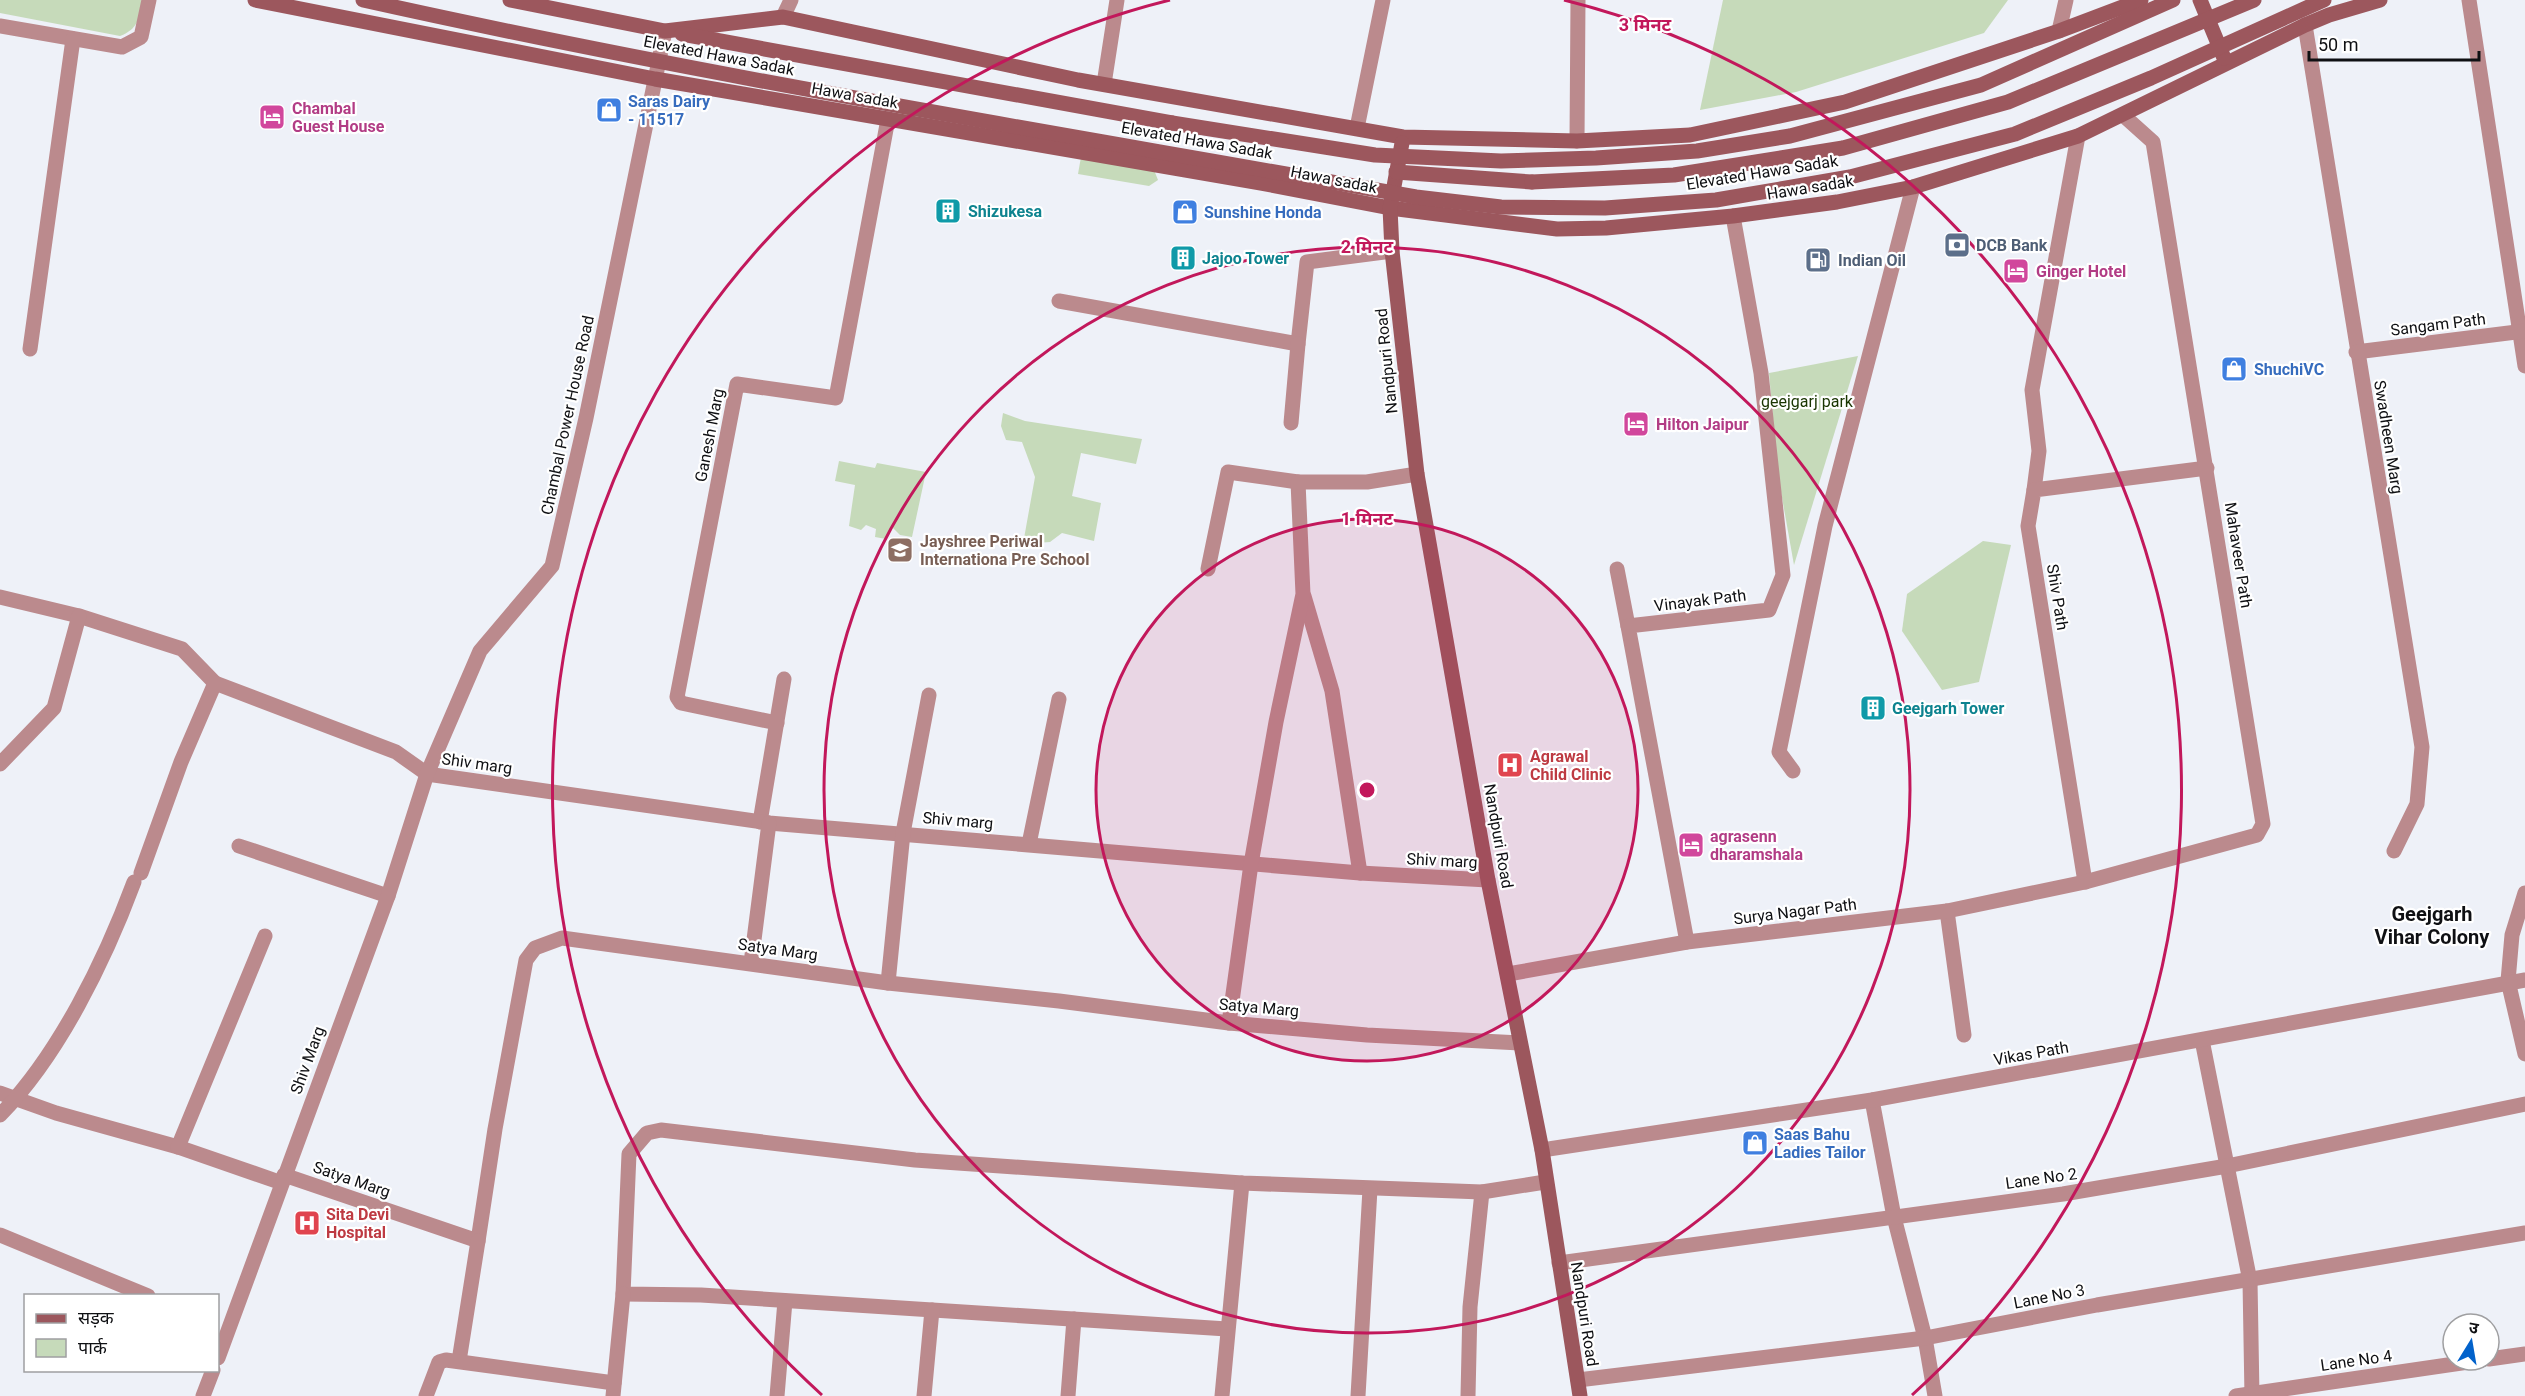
<svg xmlns="http://www.w3.org/2000/svg" width="2525" height="1396" viewBox="0 0 2525 1396" font-family="Roboto,'Noto Sans Devanagari',sans-serif">
  <style>
    .green { fill: #c6daba }
    .lines { fill: none; stroke-linecap: round; stroke-linejoin: round }
    .street { stroke: #bb8a8d; stroke-width: 15 }
    .secondary { stroke: #9c575d; stroke-width: 15 }
    .secondary-bridge { stroke: #9c575d; stroke-width: 15 }
    .ring { fill: none; stroke: #c2185b; stroke-width: 3 }
    .labels { text-anchor: middle; stroke-width: 4.5; stroke-linejoin: round; paint-order: stroke }
    .street-label { font-size: 16px; fill: #0f1013; stroke: #fff }
    .shop-label { font-size: 16px; font-weight: bold; fill: #366cbe; stroke: #fff; text-anchor: start }
    .hotel-label { font-size: 16px; font-weight: bold; fill: #b23c85; stroke: #fff; text-anchor: start }
    .culture-label { font-size: 16px; font-weight: bold; fill: #0d838f; stroke: #fff; text-anchor: start }
    .service-label { font-size: 16px; font-weight: bold; fill: #4e5e75; stroke: #fff; text-anchor: start }
    .park-label { font-size: 16px; fill: #193501; stroke: #fff }
    .education-label { font-size: 16px; font-weight: bold; fill: #785e54; stroke: #fff; text-anchor: start }
    .health-label { font-size: 16px; font-weight: bold; fill: #be3a42; stroke: #fff; text-anchor: start }
    .quarter-label { font-size: 20px; font-weight: bold; fill: #0f1013; stroke: #fff }
    .centre { fill: #c2185b; stroke: #fff; stroke-width: 3 }
    .ring-label { font-size: 18px; text-anchor: middle; font-weight: bold; fill: #c2185b; stroke: #fff; stroke-width: 4.5; stroke-linejoin: round; paint-order: stroke }
  </style>
  <rect width="100%" height="100%" fill="#eef1f8"/>
  <!-- green -->
  <g class="green">
    <path d="M0,0h142c-2,18 -4,29 -22,36l-120,-23z"/>
    <path d="M1723,0h285l-24,33 -188,59 -96,18z"/>
    <path d="M1081,157l73,13 4,10 -9,6 -71,-12z"/>
    <path d="M1858,356l-64,209 -16,-90 -9,-102z"/>
    <path d="M1003,413l22,8 117,18 -6,25 -55,-11 -9,43 29,7 -7,38 -32,-8 -12,9 -27,2 12,-67 -13,-35 -16,-2 -5,-14z"/>
    <path d="M839,461l36,7 2,-5 49,9 -14,65 -12,-2 -8,-8 -6,12 -11,-2 1,-8 -10,-4 -5,5 -12,-4 6,-41 -20,-4z"/>
    <path d="M1983,541l28,4 -32,137 -37,8 -40,-59 5,-37z"/>
  </g>
  <g class="lines">
    <!-- street -->
    <g class="street">
      <path d="M2469,0l56,366"/>
      <path d="M783,17l8,-17"/>
      <path d="M2305,25l117,722 -5,57 -23,47"/>
      <path d="M0,26l122,21 19,-10 8,-37"/>
      <path d="M2059,31l7,-31"/>
      <path d="M1104,84l13,-84"/>
      <path d="M1357,128l26,-128"/>
      <path d="M1577,141l1,-141"/>
      <path d="M1059,301l239,43 9,-82 85,-11"/>
      <path d="M30,349l43,-310"/>
      <path d="M2356,352l169,-21"/>
      <path d="M1291,423l7,-79"/>
      <path d="M2034,490l5,-39 -7,-61 46,-254"/>
      <path d="M1208,569l20,-97 70,10"/>
      <path d="M1617,569l11,57"/>
      <path d="M1304,596l28,95 28,182"/>
      <path d="M0,597l79,19 103,33 33,34"/>
      <path d="M777,723l-96,-20 -4,-6 60,-313 99,14 52,-279"/>
      <path d="M0,764l54,-56 25,-92"/>
      <path d="M1793,771l-14,-19 46,-226 88,-339"/>
      <path d="M760,822l24,-143"/>
      <path d="M1029,844l30,-145"/>
      <path d="M239,846l149,50"/>
      <path d="M141,873l40,-111 34,-79 181,69 31,22 342,49 591,50 128,7"/>
      <path d="M2085,882l-57,-356 6,-36 173,-22"/>
      <path d="M2525,893l-13,42 -4,46 17,73"/>
      <path d="M1947,911l17,124"/>
      <path d="M1687,942l-59,-316 141,-16 14,-35 -22,-202 -28,-157"/>
      <path d="M751,963l18,-140"/>
      <path d="M1508,974l179,-32 260,-31 138,-29 172,-47 6,-11 -110,-682 -29,-26"/>
      <path d="M888,983l15,-150 26,-138"/>
      <path d="M1229,1023l22,-159 25,-142 27,-128 -5,-112h69l50,-8"/>
      <path d="M2202,1040l48,241 2,115"/>
      <path d="M0,1093l56,20 122,34 104,36"/>
      <path d="M1872,1100l22,117 31,121 10,58"/>
      <path d="M0,1115c59,-60 105,-155 134,-233"/>
      <path d="M178,1147l87,-211"/>
      <path d="M1542,1150l330,-50 653,-120"/>
      <path d="M284,1175l194,66 17,-112 31,-169 9,-12 27,-10 326,45 171,18 170,22 138,12 153,8"/>
      <path d="M0,1235l148,61"/>
      <path d="M1559,1263l504,-69 164,-28 298,-62"/>
      <path d="M1227,1329l-526,-34 -78,-1 6,-140 18,-21 14,-3 254,30 327,23 240,9 63,-10"/>
      <path d="M218,1358l170,-462 39,-122 53,-123 72,-85 34,-148 79,-387"/>
      <path d="M2489,1359l36,-5"/>
      <path d="M459,1361l19,-120"/>
      <path d="M1578,1380l347,-42 172,-33 428,-72"/>
      <path d="M203,1396l10,-26"/>
      <path d="M426,1396l13,-34 7,-2 168,23"/>
      <path d="M613,1396l10,-102"/>
      <path d="M777,1396l8,-95"/>
      <path d="M924,1396l8,-86"/>
      <path d="M1068,1396l6,-77"/>
      <path d="M1222,1396l20,-213"/>
      <path d="M1358,1396l12,-207"/>
      <path d="M1468,1396l2,-89 12,-115"/>
      <path d="M2236,1396l246,-36"/>
    </g>
    <!-- secondary -->
    <g class="secondary">
      <path d="M255,0l400,79 606,104 129,25 167,21 49,-1 127,-12 104,-14 76,-15 165,-51 227,-111 24,-10 51,-15"/>
      <path d="M510,0l155,31 118,-14 295,63 325,57 174,4 113,-6 155,-33 214,-71 82,-31"/>
      <path d="M2200,0l24,58"/>
      <path d="M682,34l490,89"/>
      <path d="M1402,143l-12,65 2,43 25,223 71,406 54,270 38,246"/>
      <path d="M1396,172l136,10"/>
    </g>
    <!-- secondary-bridge -->
    <g class="secondary-bridge">
      <path d="M363,0c349,78 702,134 1053,197l85,10 104,1 111,-8 134,-23 165,-43 136,-56 173,-78"/>
      <path d="M1172,123l203,32 126,6 95,-3 101,-7 93,-15 191,-51 192,-85"/>
      <path d="M1532,182l142,-7 169,-27 165,-46 246,-102"/>
    </g>
  </g>
  <!-- distance rings -->
  <circle cx="1367" cy="790" r="271" fill="#c2185b" fill-opacity=".12"/>
  <g class="ring">
    <circle cx="1367" cy="790" r="271"/>
    <circle cx="1367" cy="790" r="543"/>
    <path d="M822 1395A814 814 0 0 1 1170 0M1564 0A814 814 0 0 1 1912 1395"/>
  </g>
  <!-- icons -->
  <defs>
    <symbol id="shop-square" viewBox="-11 -11 22 22"><rect x="-9" y="-9" width="18" height="18" rx="4" fill="#3f7fe0" stroke="#fff"/><path d="M-5-2.5h2.3a2.7 3.5 0 0 1 5.4 0H5L5.5 6h-11ZM-1.5-2.5h3a1.5 2.3 0 0 0-3 0Z" fill="#fff"/></symbol>
    <symbol id="hotel-square" viewBox="-11 -11 22 22"><rect x="-9" y="-9" width="18" height="18" rx="4" fill="#d1479c" stroke="#fff"/><path d="M-6-4.5h1.5V1H6V5H4.5V3h-9V5H-6ZM-4 0a1.8 1.8 0 1 1 3.6 0ZM.5 0V-2.5h3Q6-2.5 6 0Z" fill="#fff"/></symbol>
    <symbol id="building-square" viewBox="-11 -11 22 22"><rect x="-9" y="-9" width="18" height="18" rx="4" fill="#0f9aa8" stroke="#fff"/><path d="M-4-6H4V6H1V3H-1V6H-4ZM-2.5-4.3h1.7v1.8h-1.7ZM.8-4.3h1.7v1.8H.8ZM-2.5-1h1.7V.8h-1.7ZM.8-1h1.7V.8H.8Z" fill="#fff"/></symbol>
    <symbol id="bank-square" viewBox="-11 -11 22 22"><rect x="-9" y="-9" width="18" height="18" rx="4" fill="#5c6f8a" stroke="#fff"/><path d="M-6-4H6V4H-6ZM0-2.3a2.3 2.3 0 1 0 0 4.6a2.3 2.3 0 1 0 0-4.6Z" fill="#fff"/></symbol>
    <symbol id="fuel-square" viewBox="-11 -11 22 22"><rect x="-9" y="-9" width="18" height="18" rx="4" fill="#5c6f8a" stroke="#fff"/><path d="M-5.5-6h7V0h2V4h1.3V-2.5L3-4.5l.8-.8L6-3V5H2.5V1h-1V6h-7ZM-4.2-4.7v3.2H.2V-4.7Z" fill="#fff"/></symbol>
    <symbol id="school-square" viewBox="-11 -11 22 22"><rect x="-9" y="-9" width="18" height="18" rx="4" fill="#8d6e63" stroke="#fff"/><path d="M0-5L7-2L0 1L-7-2ZM-4 1L0 2.5L4 1V4Q0 6-4 4Z" fill="#fff"/></symbol>
    <symbol id="hospital-square" viewBox="-11 -11 22 22"><rect x="-9" y="-9" width="18" height="18" rx="4" fill="#e0444e" stroke="#fff"/><path d="M-5-5h3v3.5h4V-5h3V5h-3V1.5h-4V5h-3Z" fill="#fff"/></symbol>
  </defs>
  <g fill-rule="evenodd">
    <use href="#shop-square" x="594" y="95" width="30" height="30"/>
    <use href="#hotel-square" x="257" y="102" width="30" height="30"/>
    <use href="#building-square" x="933" y="196" width="30" height="30"/>
    <use href="#shop-square" x="1170" y="197" width="30" height="30"/>
    <use href="#bank-square" x="1942" y="230" width="30" height="30"/>
    <use href="#building-square" x="1168" y="243" width="30" height="30"/>
    <use href="#fuel-square" x="1803" y="245" width="30" height="30"/>
    <use href="#hotel-square" x="2001" y="256" width="30" height="30"/>
    <use href="#shop-square" x="2219" y="354" width="30" height="30"/>
    <use href="#hotel-square" x="1621" y="409" width="30" height="30"/>
    <use href="#school-square" x="885" y="535" width="30" height="30"/>
    <use href="#building-square" x="1858" y="693" width="30" height="30"/>
    <use href="#hospital-square" x="1495" y="750" width="30" height="30"/>
    <use href="#hotel-square" x="1676" y="830" width="30" height="30"/>
    <use href="#shop-square" x="1740" y="1128" width="30" height="30"/>
    <use href="#hospital-square" x="292" y="1208" width="30" height="30"/>
  </g>
  <g class="labels">
    <!-- street labels -->
    <g class="street-label">
      <text transform="translate(719 55) rotate(11)" y="6">Elevated Hawa Sadak</text>
      <text transform="translate(855 95) rotate(10)" y="6">Hawa sadak</text>
      <text transform="translate(1197 140) rotate(10)" y="6">Elevated Hawa Sadak</text>
      <text transform="translate(1762 172) rotate(-9)" y="6">Elevated Hawa Sadak</text>
      <text transform="translate(1334 179) rotate(11)" y="6">Hawa sadak</text>
      <text transform="translate(1810 187) rotate(-9)" y="6">Hawa sadak</text>
      <text transform="translate(2438 324) rotate(-7)" y="6">Sangam Path</text>
      <text transform="translate(1386 361) rotate(-96)" y="6">Nandpuri Road</text>
      <text transform="translate(567 415) rotate(-78)" y="6">Chambal Power House Road</text>
      <text transform="translate(709 435) rotate(-79)" y="6">Ganesh Marg</text>
      <text transform="translate(2389 437) rotate(81)" y="6">Swadheen Marg</text>
      <text transform="translate(2239 555) rotate(81)" y="6">Mahaveer Path</text>
      <text transform="translate(2058 597) rotate(81)" y="6">Shiv Path</text>
      <text transform="translate(1700 600) rotate(-7)" y="6">Vinayak Path</text>
      <text transform="translate(477 763) rotate(8)" y="6">Shiv marg</text>
      <text transform="translate(958 820) rotate(5)" y="6">Shiv marg</text>
      <text transform="translate(1499 836) rotate(80)" y="6">Nandpuri Road</text>
      <text transform="translate(1442 860) rotate(3)" y="6">Shiv marg</text>
      <text transform="translate(1795 911) rotate(-7)" y="6">Surya Nagar Path</text>
      <text transform="translate(778 949) rotate(8)" y="6">Satya Marg</text>
      <text transform="translate(1259 1007) rotate(5)" y="6">Satya Marg</text>
      <text transform="translate(2031 1053) rotate(-10)" y="6">Vikas Path</text>
      <text transform="translate(307 1060) rotate(-70)" y="6">Shiv Marg</text>
      <text transform="translate(2041 1178) rotate(-8)" y="6">Lane No 2</text>
      <text transform="translate(352 1179) rotate(19)" y="6">Satya Marg</text>
      <text transform="translate(2049 1296) rotate(-11)" y="6">Lane No 3</text>
      <text transform="translate(1585 1314) rotate(81)" y="6">Nandpuri Road</text>
      <text transform="translate(2356 1360) rotate(-8)" y="6">Lane No 4</text>
    </g>
    <!-- shop labels -->
    <g class="shop-label">
      <text x="628" y="107">Saras Dairy<tspan x="628" dy="18">- 11517</tspan></text>
      <text x="1204" y="218">Sunshine Honda</text>
      <text x="2254" y="375">ShuchiVC</text>
      <text x="1774" y="1140">Saas Bahu<tspan x="1774" dy="18">Ladies Tailor</tspan></text>
    </g>
    <!-- hotel labels -->
    <g class="hotel-label">
      <text x="292" y="114">Chambal<tspan x="292" dy="18">Guest House</tspan></text>
      <text x="2036" y="277">Ginger Hotel</text>
      <text x="1656" y="430">Hilton Jaipur</text>
      <text x="1710" y="842">agrasenn<tspan x="1710" dy="18">dharamshala</tspan></text>
    </g>
    <!-- culture labels -->
    <g class="culture-label">
      <text x="968" y="217">Shizukesa</text>
      <text x="1202" y="264">Jajoo Tower</text>
      <text x="1892" y="714">Geejgarh Tower</text>
    </g>
    <!-- service labels -->
    <g class="service-label">
      <text x="1976" y="251">DCB Bank</text>
      <text x="1838" y="266">Indian Oil</text>
    </g>
    <!-- park labels -->
    <g class="park-label">
      <text x="1807" y="407">geejgarj park</text>
    </g>
    <!-- education labels -->
    <g class="education-label">
      <text x="920" y="547">Jayshree Periwal<tspan x="920" dy="18">Internationa Pre School</tspan></text>
    </g>
    <!-- health labels -->
    <g class="health-label">
      <text x="1530" y="762">Agrawal<tspan x="1530" dy="18">Child Clinic</tspan></text>
      <text x="326" y="1220">Sita Devi<tspan x="326" dy="18">Hospital</tspan></text>
    </g>
    <!-- quarter labels -->
    <g class="quarter-label">
      <text x="2432" y="921">Geejgarh<tspan x="2432" dy="23">Vihar Colony</tspan></text>
    </g>
  </g>
  <circle cx="1367" cy="790" r="9" class="centre"/>
  <g class="ring-label">
    <text x="1645" y="31">3 मिनट</text>
    <text x="1367" y="253">2 मिनट</text>
    <text x="1367" y="525">1 मिनट</text>
  </g>
  <!-- legend -->
  <rect x="24" y="1294" width="195" height="78" fill="#ffffff" stroke="#9f9fa1" stroke-width="1.5"/>
  <rect x="36" y="1314" width="30" height="9" fill="#9c575d" stroke="#9f9fa1" stroke-width="1.5"/>
  <text x="78" y="1324" font-size="18" fill="#0f1013">सड़क</text>
  <rect x="36" y="1339" width="30" height="18" fill="#c6daba" stroke="#9f9fa1" stroke-width="1.5"/>
  <text x="78" y="1354" font-size="18" fill="#0f1013">पार्क</text>
  <!-- north arrow -->
  <g transform="translate(2471 1342) rotate(11)"><circle r="28" fill="#ffffff" stroke="#9f9fa1" stroke-width="1.5"/>
  <path d="M0-4.5L10 22L0 15L-10 22Z" fill="#0262cb"/>
  <text y="-9" font-size="16" font-weight="bold" text-anchor="middle" fill="#0f1013">उ</text>
  </g>
  <!-- scale -->
  <path d="M2309 51v9h170v-9" fill="none" stroke="#0f1013" stroke-width="3"/>
  <text x="2318" y="51" font-size="18" fill="#0f1013" stroke="#ffffff" stroke-width="4.5" paint-order="stroke">50 m</text>
</svg>
